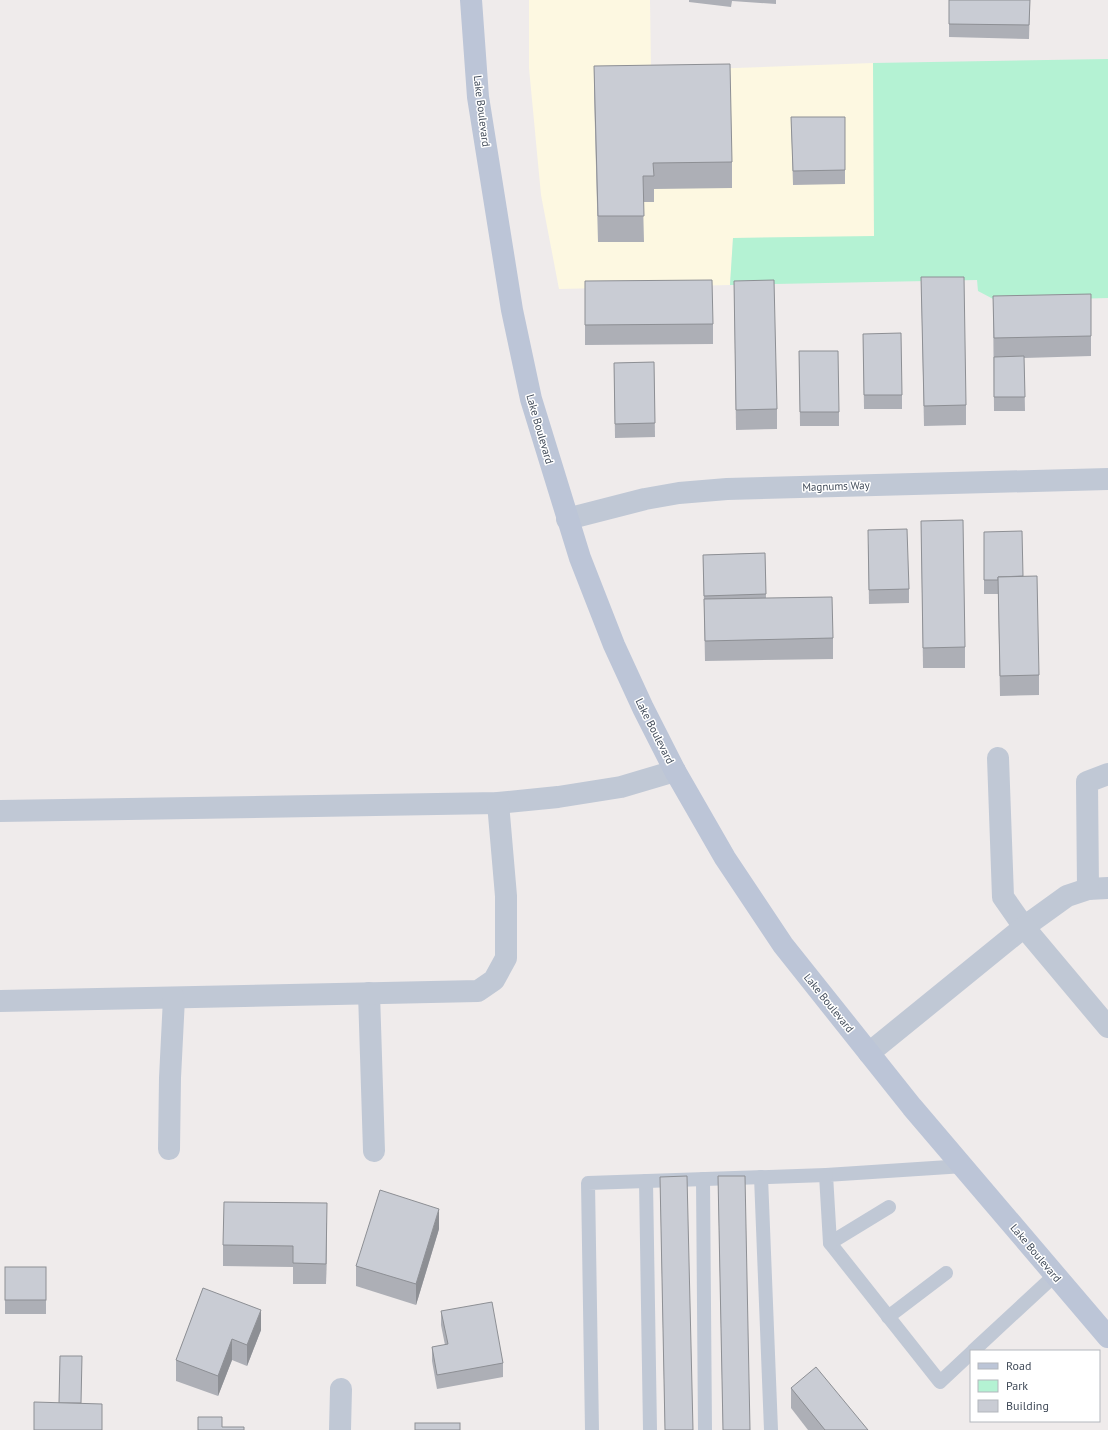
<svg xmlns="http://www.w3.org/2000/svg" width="1108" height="1430" viewBox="0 0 1108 1430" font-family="'PT Sans',sans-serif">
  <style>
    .commercial { fill: #fdf8e1 }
    .green { fill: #b4f2d3 }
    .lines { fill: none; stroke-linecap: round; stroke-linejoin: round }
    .service { stroke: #c0c8d5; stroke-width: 14 }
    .minor { stroke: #c0c8d5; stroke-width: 22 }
    .secondary { stroke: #bcc5d7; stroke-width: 22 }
    .wall { fill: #adafb6 }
    .shaded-wall { fill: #8d8f94 }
    .building { fill: #c9ccd4; stroke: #8d8f94 }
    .labels { text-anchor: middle; stroke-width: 3; stroke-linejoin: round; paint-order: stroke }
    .street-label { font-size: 11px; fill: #424c5a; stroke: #fff }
  </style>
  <rect width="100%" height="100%" fill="#efebeb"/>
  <!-- commercial -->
  <path class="commercial" d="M529,0h121l1,69h56l166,-6 1,174 -141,1 -3,47 -171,4 -18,-94 -12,-127z"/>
  <!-- green -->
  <path class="green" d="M1108,59v239l-111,3 -19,-10 -1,-11 -247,5 3,-47 141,-2 -1,-173z"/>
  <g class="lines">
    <!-- service -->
    <g class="service">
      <path d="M761,1177l10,253"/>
      <path d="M703,1179l2,251"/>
      <path d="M646,1181l4,249"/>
      <path d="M889,1207l-59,36 110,139 31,-29"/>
      <path d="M830,1243l-4,-68 138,-9"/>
      <path d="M888,1317l58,-44"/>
      <path d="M973,1351l82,-76"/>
      <path d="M592,1430l-4,-247 238,-8"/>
    </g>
    <!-- minor -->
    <g class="minor">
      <path d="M567,519l78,-20 34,-6 48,-4 381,-10"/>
      <path d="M998,758l5,139 21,30 43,-31 21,-7 20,-1"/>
      <path d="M0,811l498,-8 60,-6 63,-10 54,-16"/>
      <path d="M1088,889l-1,-107 21,-8"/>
      <path d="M369,993l5,158"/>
      <path d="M0,1001l478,-10 16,-11 12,-22v-62l-8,-93"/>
      <path d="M869,1053l155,-126 84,100"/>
      <path d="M169,1149l1,-71 4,-80"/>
      <path d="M340,1430l1,-41"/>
    </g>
    <!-- secondary -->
    <path class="secondary" d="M471,0l7,97 34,213 19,89 49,159 34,87 29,63 32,63 50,87 58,87 129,162 196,230"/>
  </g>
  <!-- wall -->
  <g class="wall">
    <path d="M689,0h87v4l-44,-3 -1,6 -42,-5z"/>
    <path d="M949,0h81l-1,39 -80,-2z"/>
    <path d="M594,66l138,96v26l-78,1v13h-11l1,40h-46l-4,-150z"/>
    <path d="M791,117h54v67l-52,1z"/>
    <path d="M921,277l45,128v20l-42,1z"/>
    <path d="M585,281l128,43v20l-128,1z"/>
    <path d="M734,281l43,128v20l-41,1z"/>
    <path d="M993,296l98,40v20l-67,2 1,53h-31z"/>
    <path d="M863,334l39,61v14h-38z"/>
    <path d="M799,351l40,61v14h-39z"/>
    <path d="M654,362l1,75 -40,1 -1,-75z"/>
    <path d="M921,521l44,126v21h-42z"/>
    <path d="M984,532l39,44 16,99v20l-39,1 -2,-102h-14z"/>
    <path d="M868,544l41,45v14l-40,1z"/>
    <path d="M765,553l1,45 67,40v21l-128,2 -2,-106z"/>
    <path d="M718,1176l32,254h-27z"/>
    <path d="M660,1177l33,253h-28z"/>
    <path d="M327,1223l-1,61h-33v-17l-70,-1v-21z"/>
    <path d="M439,1229l-23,76 -60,-19v-20z"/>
    <rect x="5" y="1267" width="41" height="47"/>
    <path d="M203,1288l58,42 -14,36 -15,-6 -14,36 -42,-15v-21z"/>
    <path d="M441,1311l62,52v14l-66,12 -5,-28v-14l13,-2 -4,-20z"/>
    <path d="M791,1388l77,42h-60l-17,-22z"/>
  </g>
  <!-- shaded-wall -->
  <g class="shaded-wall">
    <path d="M327,1203v20l-1,61v-20z"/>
    <path d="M439,1209v20l-23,76v-21z"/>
    <path d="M261,1310v20l-14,36v-21z"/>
    <path d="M232,1339v21l-14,36v-20z"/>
  </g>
  <!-- building -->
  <g class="building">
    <path d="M949,0h81l-1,25 -80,-1z"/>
    <path d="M730,64l2,98 -79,1 1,13h-11l1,40h-46l-4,-150z"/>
    <path d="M791,117h54v53l-52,1z"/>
    <path d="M921,277h43l2,128 -42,1z"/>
    <path d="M712,280l1,44 -128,1v-44z"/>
    <path d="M774,280l3,129 -41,1 -2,-129z"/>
    <path d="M1091,294v42l-97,2 -1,-42z"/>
    <path d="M901,333l1,62h-38l-1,-61z"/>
    <path d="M799,351h39l1,61h-39z"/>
    <path d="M1024,356l1,41h-31v-40z"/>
    <path d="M654,362l1,61 -40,1 -1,-61z"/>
    <path d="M963,520l2,127 -42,1 -2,-127z"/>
    <path d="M907,529l2,60 -40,1 -1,-60z"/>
    <path d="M1022,531l1,45 -25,1v3h-14v-48z"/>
    <path d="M765,553l1,41 -62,2 -1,-41z"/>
    <path d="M1037,576l2,99 -39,1 -2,-99z"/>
    <path d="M832,597l1,41 -128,3 -1,-42z"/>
    <path d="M687,1176l6,254h-28l-5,-253z"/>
    <path d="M718,1176h27l5,254h-27z"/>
    <path d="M380,1190l59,19 -23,75 -60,-18z"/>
    <path d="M224,1202l103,1 -1,61 -33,-1v-17l-70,-1z"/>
    <rect x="5" y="1267" width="41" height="33"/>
    <path d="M203,1288l58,22 -14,35 -15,-6 -14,37 -42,-16z"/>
    <path d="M492,1302l11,61 -66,12 -5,-28 16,-3 -7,-33z"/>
    <path d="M60,1356h22l-1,47h-22z"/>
    <path d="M816,1367l52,63h-43l-34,-42z"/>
    <path d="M34,1402l68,2v26h-68z"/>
    <path d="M198,1417h24v10h22v3h-46z"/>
    <rect x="415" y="1423" width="45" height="7"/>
  </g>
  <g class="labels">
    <!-- street labels -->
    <g class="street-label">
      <text transform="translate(482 111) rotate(83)" y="4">Lake Boulevard</text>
      <text transform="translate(540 429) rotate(74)" y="4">Lake Boulevard</text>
      <text transform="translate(836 486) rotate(-2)" y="4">Magnums Way</text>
      <text transform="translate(655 731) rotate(63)" y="4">Lake Boulevard</text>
      <text transform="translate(829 1003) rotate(51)" y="4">Lake Boulevard</text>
      <text transform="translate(1036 1253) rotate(50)" y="4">Lake Boulevard</text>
    </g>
  </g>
  <!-- legend -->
  <rect x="970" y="1350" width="130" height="72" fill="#ffffff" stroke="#b3b7bd"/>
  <rect x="978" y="1363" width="20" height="6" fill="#bcc5d7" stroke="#b3b7bd"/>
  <text x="1006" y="1370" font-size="12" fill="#424c5a">Road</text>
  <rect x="978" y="1380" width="20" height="12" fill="#b4f2d3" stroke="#b3b7bd"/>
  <text x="1006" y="1390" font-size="12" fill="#424c5a">Park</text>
  <rect x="978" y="1400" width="20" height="12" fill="#c9ccd4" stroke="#b3b7bd"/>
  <text x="1006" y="1410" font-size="12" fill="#424c5a">Building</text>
</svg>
